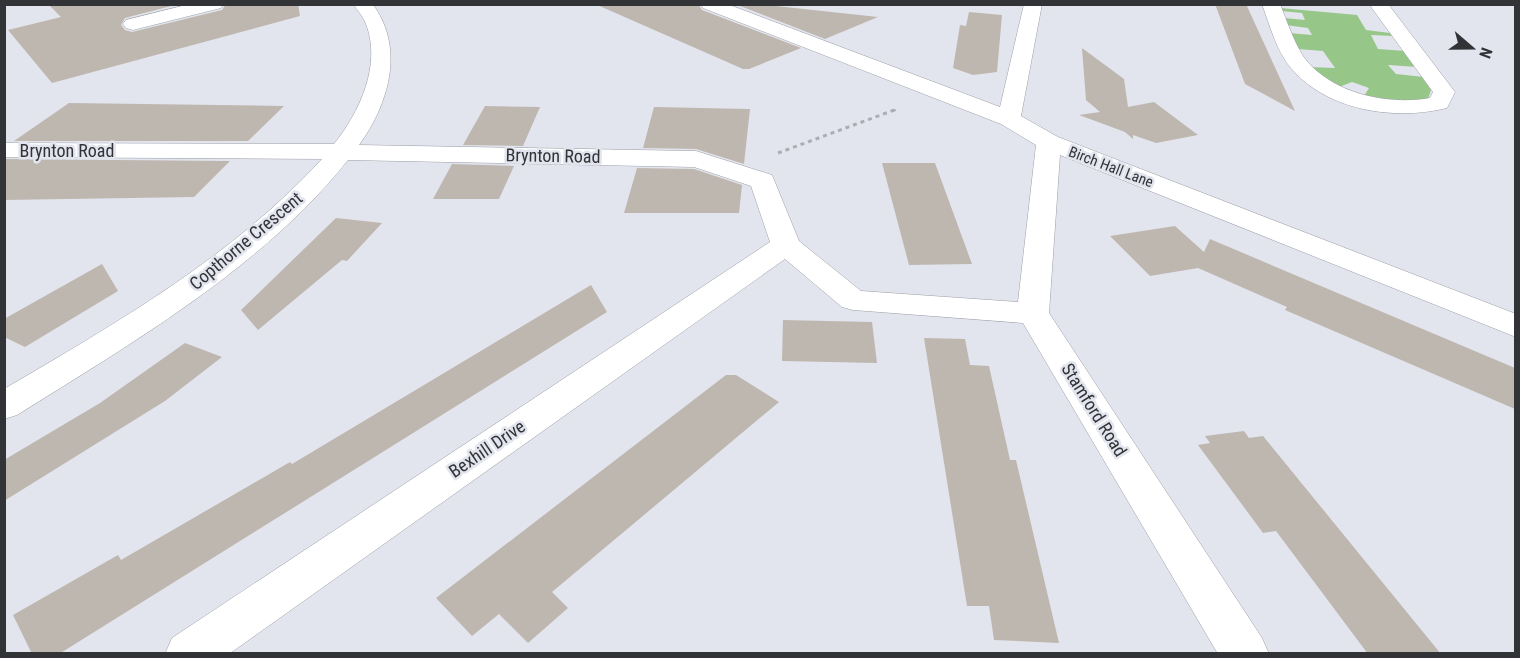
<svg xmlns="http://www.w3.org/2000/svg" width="1520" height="658" viewBox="0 0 1520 658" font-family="'Roboto Condensed',sans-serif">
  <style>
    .green { fill: #97c788 }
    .building { fill: #beb7b0 }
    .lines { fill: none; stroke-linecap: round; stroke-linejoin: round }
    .minor-casing { stroke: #9d9fa7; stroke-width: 1 }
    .path-far1 { stroke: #abadb5; stroke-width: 2; stroke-dasharray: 3 3; stroke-linecap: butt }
    .path { stroke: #abadb5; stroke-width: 3; stroke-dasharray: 4 4; stroke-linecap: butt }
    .minor { fill: #fff; fill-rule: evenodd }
    .labels { text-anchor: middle; stroke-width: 5; stroke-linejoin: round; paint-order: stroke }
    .far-street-label { font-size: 15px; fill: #323337; stroke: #e3e5ee }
    .street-label { font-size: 18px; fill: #323337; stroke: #e3e5ee }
  </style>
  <rect width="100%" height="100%" fill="#e3e5ee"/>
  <!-- green -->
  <path class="green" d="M1280,8l77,7 9,15 24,3 4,3 -23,-1 7,14 28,2 11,16 -29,-2 8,9 28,3 7,13 -3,9c-22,2 -42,3 -64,-3l5,-8 -17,-6 -13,5 -21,-10 -9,-10 26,1 -12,-17 -25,-2 -9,-16 23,2 -4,-7 -22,-3 -2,-7 21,2 -3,-7 -21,-2z"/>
  <!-- building -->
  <g class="building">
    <path d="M48,4h131l-54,14 -4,7 4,5 7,2 90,-22 4,-6h72l2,12 -248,67 -44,-53 53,-13z"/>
    <path d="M595,4h103l4,6 99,38 -52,21h-6z"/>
    <path d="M735,4h23l120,13 -53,22z"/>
    <path d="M1215,4h31l49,107 -50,-27z"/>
    <path d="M969,12l33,3 -5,57 -24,3 -20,-7 7,-43 6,1z"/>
    <path d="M1082,48l42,31 4,28 26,-5 44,33 -42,8 -23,-8v4l-8,-7 -46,-17 21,-3 -14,-12z"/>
    <path d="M69,103l215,3 -36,35h-234z"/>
    <path d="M485,106l55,1 -17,39 -60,-1z"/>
    <path d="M654,107l96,2 -6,55 -48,-15 -53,-1z"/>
    <path d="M4,159l226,2 -36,36 -190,3z"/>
    <path d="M882,163h53l37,101 -63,1z"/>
    <path d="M452,164l62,2 -15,33h-66z"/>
    <path d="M637,168l57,1 48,16 -3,28h-115z"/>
    <path d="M336,218l46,5 -35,38 -5,-1 -84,70 -17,-20z"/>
    <path d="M1175,226l29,26 6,-13 305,129v41l-230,-99 2,-3 -89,-39 -48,8 -40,-40z"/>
    <path d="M102,264l16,27 -93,56 -21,-10v-18z"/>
    <path d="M591,285l16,27 -548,342h-27l-19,-39 105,-60 3,5 169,-98 2,2z"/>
    <path d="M783,320l89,2 5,41 -95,-2z"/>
    <path d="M924,338l41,1 5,26 19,1 21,94h6l43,183 -65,-3 -5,-34h-22z"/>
    <path d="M185,343l37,14 -57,44 -161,100v-41l96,-57z"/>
    <path d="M726,375h10l43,27 -227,190 16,16 -40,35 -29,-29 -27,22 -36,-38z"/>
    <path d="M1244,431l5,7 14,-2 178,218h-73l-92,-123 -13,2 -65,-88 12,-2 -5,-7z"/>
  </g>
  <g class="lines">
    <defs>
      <g id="minor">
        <path d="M190,4h34l-3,4 -88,22 -7,-2 -3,-4 3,-4z"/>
        <path d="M353,4l21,2c31,44 14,99 -15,139l337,6 76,24 27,66 62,50 157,11 18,-157 -35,-21 -298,-116 -3,-4h27l273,103 24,-103h18l-21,112 37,21 458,177v23l-456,-182 -11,158 213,325 7,16h-51l-195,-331 -170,-13 -11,-3 -57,-48 -556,395h-64l7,-16 598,-396 -19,-56 -57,-19 -346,-7c-85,107 -216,183 -331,255l-13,4v-30c113,-66 229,-133 318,-230l-318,-2v-14l330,1c25,-31 48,-79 32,-120 -3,-8 -8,-13 -13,-20z"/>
        <path d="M1262,4h18c7,17 13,36 23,52 26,37 85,50 127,42l3,-6 -64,-88h19l67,88 -8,16c-52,13 -121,3 -157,-41 -14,-18 -20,-41 -28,-63z"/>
      </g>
    </defs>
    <!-- minor casing -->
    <use href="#minor" class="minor-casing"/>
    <!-- path-far1 -->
    <path class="path-far1" d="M893,111l5,-2"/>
    <!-- path -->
    <path class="path" d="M778,153l119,-44"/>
    <!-- minor -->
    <use href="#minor" class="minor"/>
  </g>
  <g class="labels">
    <!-- far-street labels -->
    <g class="far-street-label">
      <text transform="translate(1111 167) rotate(21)" y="5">Birch Hall Lane</text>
    </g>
    <!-- street labels -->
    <g class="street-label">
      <text x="67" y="157">Brynton Road</text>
      <text transform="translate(553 156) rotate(1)" y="6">Brynton Road</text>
      <text transform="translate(246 241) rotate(-40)" y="6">Copthorne Crescent</text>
      <text transform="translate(1094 410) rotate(58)" y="6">Stamford Road</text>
      <text transform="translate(487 449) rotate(-34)" y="6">Bexhill Drive</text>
    </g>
  </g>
  <!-- border -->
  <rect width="1520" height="658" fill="none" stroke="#323337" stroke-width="12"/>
  <!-- north arrow -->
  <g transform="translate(1472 48) rotate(110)" stroke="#e3e5ee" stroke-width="4.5" paint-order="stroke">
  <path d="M0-4.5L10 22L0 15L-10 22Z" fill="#323337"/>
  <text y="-9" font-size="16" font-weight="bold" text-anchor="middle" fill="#323337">N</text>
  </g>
</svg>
